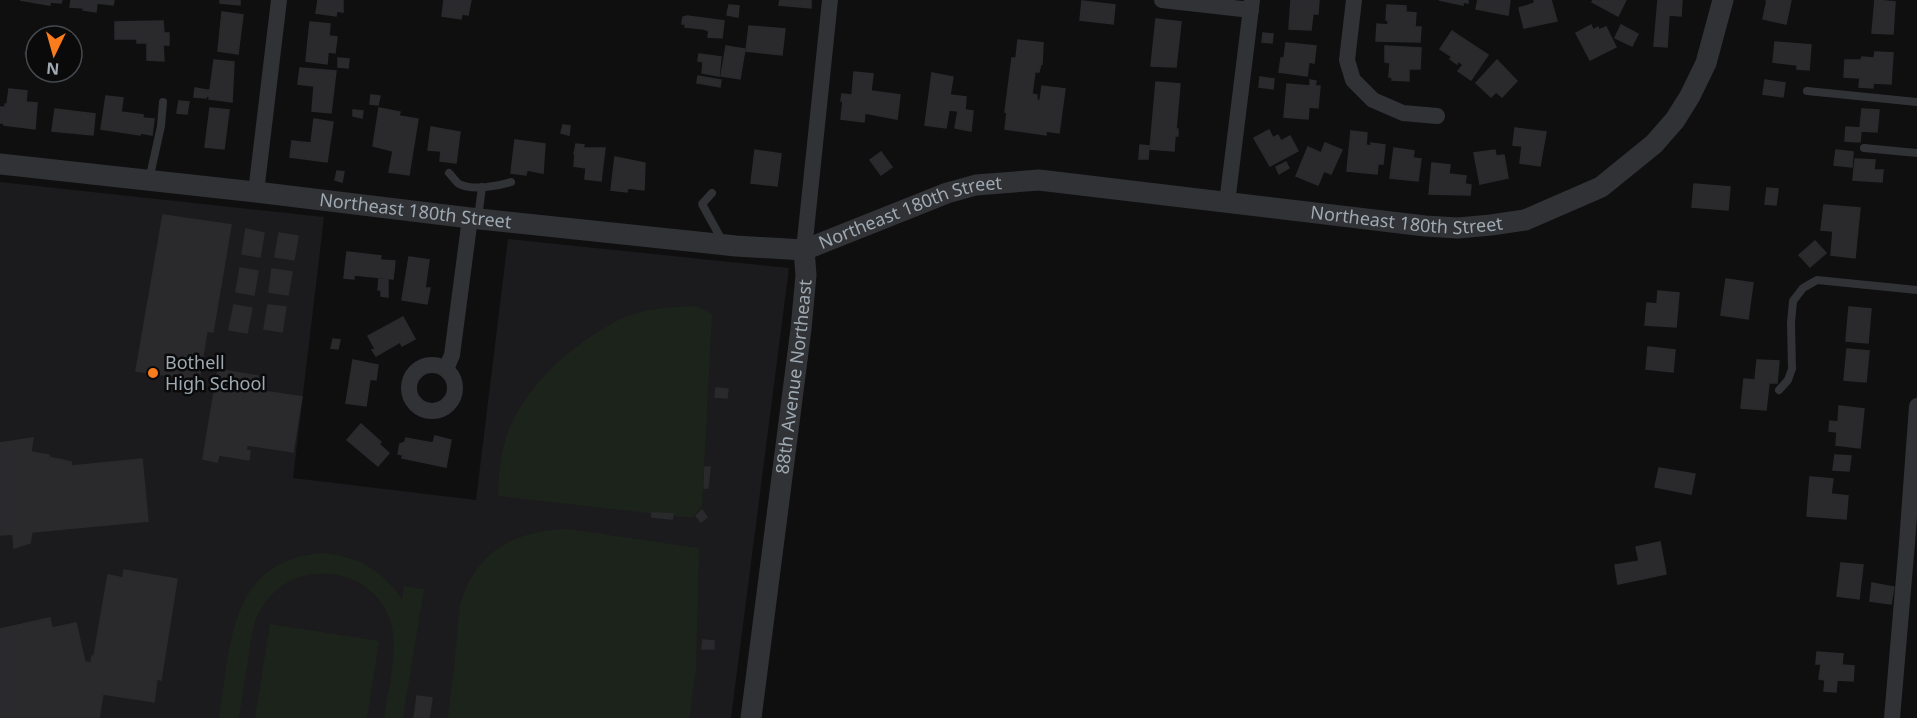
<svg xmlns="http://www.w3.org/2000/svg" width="1917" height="718" viewBox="0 0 1917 718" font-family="'Noto Sans',sans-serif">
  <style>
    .built { fill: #1b1b1d }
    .green { fill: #1c231b }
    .building { fill: #2a2a2d; stroke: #292a2c; stroke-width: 1.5 }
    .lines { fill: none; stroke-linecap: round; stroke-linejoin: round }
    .service { stroke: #303235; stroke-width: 8 }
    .minor { stroke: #303235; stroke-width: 16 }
    .tertiary { stroke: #303235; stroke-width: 21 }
    .poi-dot { fill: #fb7c1c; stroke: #0a0a0b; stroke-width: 2 }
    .labels { text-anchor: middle; stroke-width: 5; stroke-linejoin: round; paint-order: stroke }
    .street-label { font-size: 18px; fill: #9fa9b2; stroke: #0a0a0b }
    .poi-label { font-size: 18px; fill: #9fa9b2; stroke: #0a0a0b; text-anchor: start }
  </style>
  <rect width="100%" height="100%" fill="#0f0f10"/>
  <!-- built -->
  <path class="built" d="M0,182l324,35 -31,261 183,22 32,-261 281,29 -58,450h-731z"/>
  <!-- green -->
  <g class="green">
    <path d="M696,306l16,8 -10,192 -10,12 -194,-22c1,-22 2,-43 10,-64 18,-45 55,-79 95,-103 7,-4 14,-9 20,-11 24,-10 48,-11 73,-12z"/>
    <path d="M567,529l132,19 -3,121 -7,49h-241c3,-26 6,-52 9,-79 1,-11 1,-25 4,-37 16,-52 54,-71 106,-73z"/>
    <path d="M323,553c34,3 59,17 79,46l2,-13 20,3 -21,129h-19c4,-29 15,-67 7,-95 -18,-60 -102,-67 -131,-12 -8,13 -9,29 -11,44 -4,21 -7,42 -10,63h-20c12,-73 9,-158 104,-165z"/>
    <path d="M270,624l109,17 -12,77h-112z"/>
  </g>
  <!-- building -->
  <g class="building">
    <path d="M20,0h42l-1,3 -11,-1v3z"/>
    <path d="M71,0h43l-1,5 -16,-2 -1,9 -13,-2 1,-2 -14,-1z"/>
    <path d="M220,0h20v5l-20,-2z"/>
    <path d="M318,0h25v12l-6,-1 -1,5 -20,-3z"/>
    <path d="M444,0h27l-3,15 -6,-1 -1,5 -19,-3z"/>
    <path d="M780,0h31v8l-32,-3z"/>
    <path d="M1291,0h28l-1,14h-5l-2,16 -22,-1z"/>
    <path d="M1439,0h29v3l-5,-1v3z"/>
    <path d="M1478,0h32l-2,15 -32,-6z"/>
    <path d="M1534,0h17l6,21 -33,7 -5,-20 16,-5z"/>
    <path d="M1593,0h33l-8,16 -26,-14z"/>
    <path d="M1658,0h24l-1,16 -12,-1 -2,32 -13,-1z"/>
    <path d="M1765,0h26l-5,24 -23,-5 4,-19z"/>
    <path d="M1875,0l20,2 -2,32 -21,-1z"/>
    <path d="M1082,1l33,4 -2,19 -33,-4z"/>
    <path d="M729,5l10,1 -1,11 -11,-2z"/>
    <path d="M1387,5l19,1v6l10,1 -1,14h6l-1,15 -44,-1 1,-17 11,1v-5h-2z"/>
    <path d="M222,12l21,3 -5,39 -20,-3z"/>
    <path d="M687,16l37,5 -2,17 -14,-1 1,-6 -5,-2 -19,-2v-3h-3l1,-7z"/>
    <path d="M1156,19l25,3 -5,45 -25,-1z"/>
    <path d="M163,21l1,12h5v12h-6l1,16 -17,-1v-17h-10v-4h-22v-17z"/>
    <path d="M310,22l20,2 -1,12 8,1 -2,16 -7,-1 -1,12 -21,-3z"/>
    <path d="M1591,25l2,5 5,-3 1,3 7,-3 10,20 -26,13 -14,-27z"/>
    <path d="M1621,25l17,9 -6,12 -17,-8z"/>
    <path d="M749,26l36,3 -3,26 -36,-4z"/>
    <path d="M1452,31l36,24 -17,25 -13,-9 5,-6 -5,-4 -1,3 -7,-5 2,-2 -12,-8z"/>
    <path d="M1263,33l10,1 -1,9 -10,-1z"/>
    <path d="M1018,40l25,3 -1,21 -1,-1 -2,9h-4l-3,22 5,1v5l3,1 2,-15 23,3 -6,44 -13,-2v4l-41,-6 2,-16 -2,-1 7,-54h4z"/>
    <path d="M1775,42l36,3 -2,25 -12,-1v-4l-24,-3z"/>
    <path d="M1286,43l30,3 -2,17 -5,-1 -2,14 -28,-4 2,-14h3z"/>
    <path d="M726,46l19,3 -5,30 -19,-3z"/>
    <path d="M1385,46l36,2 -1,21h-11v12l-17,-1v-3h-3l1,-14 -5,-1z"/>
    <path d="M31,50l5,14 -5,2 -6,-13z"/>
    <path d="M1875,52l18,1 -2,31 -18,-1v5l-14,-1 1,-9 -16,-1 1,-17h16l1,-3 12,1z"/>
    <path d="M699,54l22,3 -2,19 -17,-3 1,-11 -5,-1z"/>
    <path d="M338,58l11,1 -1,9 -10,-1z"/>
    <path d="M214,60l20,2 -2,40 -23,-3 1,-2 -3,-1 1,-6h2z"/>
    <path d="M1497,60l20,21 -15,16 -6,-5 -5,5 -15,-14z"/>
    <path d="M300,68l36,3 -5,42 -19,-2 2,-25 -16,-2z"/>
    <path d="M854,72l19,2 -2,17 29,4 -3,24 -32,-6 -1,9 -23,-3 2,-18h-2l1,-7 10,1z"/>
    <path d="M932,73l21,4 -3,18 16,2 -1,13 8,1 -2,20 -16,-3 3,-17 -9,-1 -3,18 -21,-3z"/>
    <path d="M698,76l23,4 -1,7 -23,-4z"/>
    <path d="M1260,77l14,2 -1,10 -14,-2z"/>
    <path d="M1310,80l6,1 -1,5h5l-2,22 -9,-1 -1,12 -24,-2 3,-33 23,2z"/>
    <path d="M1765,80l20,3 -2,14 -20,-3z"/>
    <path d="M1156,82l24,2 -4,45h2v7h-3l-1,15 -24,-2z"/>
    <path d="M195,88l12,2 -1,8 -12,-1z"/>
    <path d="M9,89l18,2 -1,11 11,1 -2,26 -31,-4 -1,-2h-3v-16h5v-3h2z"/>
    <path d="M371,95l9,1 -2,9 -8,-1z"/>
    <path d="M106,96l17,2 -2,14 22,3v3l11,1 -2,16 -11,-2 -1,2 -39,-6z"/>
    <path d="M179,101l10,1 -2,12 -10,-1z"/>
    <path d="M210,108l19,2 -5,39 -19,-2z"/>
    <path d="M379,108l21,4 -1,4 19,3 -9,56 -20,-3 4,-21 -20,-5z"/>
    <path d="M55,109l40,5 -2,21 -41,-4z"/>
    <path d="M1862,109l17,1 -2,22 -16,-1 -1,11 -15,-1 1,-14 14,1z"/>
    <path d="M353,110l10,1 -1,7 -9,-2z"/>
    <path d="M314,119l19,3 -6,40 -37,-5 2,-16 19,2z"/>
    <path d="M563,125l7,1 -1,9 -8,-2z"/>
    <path d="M431,127l29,5 -4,31 -16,-2 1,-10 -13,-1z"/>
    <path d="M1515,128l31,4 -6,34 -20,-3 2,-17 -9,-1z"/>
    <path d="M1269,130l4,8 5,-3 3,6 9,-5 8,15 -28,15 -16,-28z"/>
    <path d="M1351,131l16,2 -1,12 5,1v-3l14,2 -2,19h-5l-1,10 -30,-3z"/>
    <path d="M515,140l30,4 -2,29 -16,-3 -1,5 -15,-2z"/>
    <path d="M1325,143l17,7 -11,24 -7,-3 -6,14 -22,-9 12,-29 13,6z"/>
    <path d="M576,144l8,1 -1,3h22l-4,33 -16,-2 1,-11 -12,-2 1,-12h-1z"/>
    <path d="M1140,145l9,1 -1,13h-9z"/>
    <path d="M1394,148l20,3 -1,7 8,1 -3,22 -28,-3z"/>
    <path d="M755,150l26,4 -4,32 -26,-3z"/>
    <path d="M1495,150l1,6 8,-1 4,23 -28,6 -6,-31z"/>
    <path d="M1836,150l17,2 -1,15 -18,-2z"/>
    <path d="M881,152l11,15 -11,8 -11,-15z"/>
    <path d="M615,157l30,6 -1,27 -16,-2 -1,4 -16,-2z"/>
    <path d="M1855,159l20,1 -1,10h9l-1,12 -29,-2z"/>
    <path d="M1286,162l3,6 -10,6 -3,-7z"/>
    <path d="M1432,163l18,2 -1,9 17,2 -1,8 6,1 -1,10 -41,-1z"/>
    <path d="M337,171l7,1 -2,10 -7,-2z"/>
    <path d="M1694,184l36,3 -2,23 -36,-3z"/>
    <path d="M1767,188l11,1 -2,16 -11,-1z"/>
    <path d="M1824,205l36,3 -5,50 -24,-3 2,-24 -12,-1z"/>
    <path d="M163,215l68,10 -18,107 -6,-1 -8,49 -63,-9z"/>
    <path d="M246,229l18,4 -4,24 -18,-3z"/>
    <path d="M279,233l19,3 -4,24 -19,-3z"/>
    <path d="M1815,241l11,12 -16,14 -11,-12z"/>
    <path d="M347,252l34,4 -1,4 15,1 -2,18 -39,-4v4l-10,-1z"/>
    <path d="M409,257l20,3 -4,28h5l-3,16 -25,-4z"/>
    <path d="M240,268l18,3 -4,24 -18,-3z"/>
    <path d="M272,269l20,3 -4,23 -19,-3z"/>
    <path d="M379,279l9,1v17l-7,-1v-6h-3z"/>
    <path d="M1726,279l27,4 -5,36 -27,-4z"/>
    <path d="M1658,291l21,2 -3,34 -31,-2 2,-22 10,1z"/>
    <path d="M234,305l18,3 -5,25 -18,-3z"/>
    <path d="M268,305l18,2 -4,25 -18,-3z"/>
    <path d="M1849,307l22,2 -3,34 -22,-2z"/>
    <path d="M403,317l12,22 -13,7 -2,-4 -24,14 -4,-6 3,-1 -7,-13z"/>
    <path d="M333,339l7,1 -2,9 -7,-1z"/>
    <path d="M1648,347l27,3 -2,22 -27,-3z"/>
    <path d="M1847,349l22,2 -3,31 -22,-2z"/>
    <path d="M353,360l25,5 -2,15 -6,-1 -4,27 -20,-3z"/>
    <path d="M1757,360l22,1 -2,22h-8l-3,27 -25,-2 3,-29 11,1z"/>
    <path d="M218,369l40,7 -2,14 46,7 -9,55 -46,-7 -1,5 4,1 -1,9 -30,-5 -2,7 -14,-3z"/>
    <path d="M716,388l12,1 -1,9 -12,-1z"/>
    <path d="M1839,406l25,3 -4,39 -24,-3 1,-13 -8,-1 1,-10 8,1z"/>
    <path d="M361,424l20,18 -2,2 10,9 -11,13 -31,-26z"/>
    <path d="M435,436l16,4 -5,27 -44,-9 1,-3 -5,-1 2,-10 5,-2 1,-4 27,5z"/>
    <path d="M33,438l-2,14 18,3 -1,2 23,5 1,4 70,-7 6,62 -116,11 -2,11 -16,5 -1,-14 -13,1v-92z"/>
    <path d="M1835,455l16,1 -2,15 -16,-1z"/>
    <path d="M705,467h5l-2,21h-4z"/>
    <path d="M1659,468l36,6 -4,20 -36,-7z"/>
    <path d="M1810,477l23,2 -2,15 17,2 -2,23 -39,-3z"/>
    <path d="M702,510l5,7 -6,5 -5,-6z"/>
    <path d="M652,513l21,1 -1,5 -20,-2z"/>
    <path d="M1660,542l6,32 -48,10 -3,-19 24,-4 -3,-14z"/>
    <path d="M1841,563l22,2 -4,34 -22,-3z"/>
    <path d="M124,570l53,9 -16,101 -4,-1 -3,23 -51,-8 -4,24h-99v-89l50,-11 2,10 24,-5 9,39 6,1 1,-7h2l14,-81 15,3z"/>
    <path d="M1872,583l22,4 -3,17 -21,-3z"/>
    <path d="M703,640l11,1v8h-12z"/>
    <path d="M1817,652l26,2 -1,11 12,1 -1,15 -16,-1 -1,12 -12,-1 1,-11 -6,-1 2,-15h-5z"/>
    <path d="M417,696l15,2 -3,20h-15z"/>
  </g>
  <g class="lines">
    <!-- service -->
    <g class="service">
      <path d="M1807,91l110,11"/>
      <path d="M1864,148l53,5"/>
      <path d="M449,173c3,3 7,9 10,11 14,7 39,2 52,-2"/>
      <path d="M149,180l12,-54 2,-24"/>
      <path d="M712,193l-10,11 22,40"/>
      <path d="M478,218l4,-31"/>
      <path d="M1779,390l9,-10 4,-11 -1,-46 2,-22 10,-13 14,-8 100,10"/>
    </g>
    <!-- minor -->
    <g class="minor">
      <path d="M1162,0l89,10"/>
      <path d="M1354,0l-7,60 6,20 20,20 30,13 34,3"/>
      <path d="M256,192l23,-192"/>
      <path d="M1227,203l25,-203"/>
      <path d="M804,250l26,-250"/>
      <circle cx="432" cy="388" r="23"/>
      <path d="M446,369l6,-14 18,-137"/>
      <path d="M1892,718l15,-175 10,-137"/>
    </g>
    <!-- tertiary -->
    <g class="tertiary">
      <path id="s1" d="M0,164l256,28 214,26 266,28 68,4 143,-57 29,-8 63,-5 386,46 33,2 33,-3 34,-5 76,-33 53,-43 21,-24 15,-24 16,-33 17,-63"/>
      <path id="s2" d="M751,718l50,-389 5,-54 -2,-25"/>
    </g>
  </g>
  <!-- markers -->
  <circle class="poi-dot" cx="153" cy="373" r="6"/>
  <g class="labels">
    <!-- street labels -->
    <g class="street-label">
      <text dy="6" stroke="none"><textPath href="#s1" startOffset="418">Northeast 180th Street</textPath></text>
      <text dy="6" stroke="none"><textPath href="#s1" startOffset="922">Northeast 180th Street</textPath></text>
      <text dy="6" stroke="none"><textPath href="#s1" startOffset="1426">Northeast 180th Street</textPath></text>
      <text dy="6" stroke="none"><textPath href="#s2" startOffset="344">88th Avenue Northeast</textPath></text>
    </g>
    <!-- poi labels -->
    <g class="poi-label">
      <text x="165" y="369">Bothell<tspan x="165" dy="21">High School</tspan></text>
    </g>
  </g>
  <!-- north arrow -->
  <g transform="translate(54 54) rotate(185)"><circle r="28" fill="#0a0a0b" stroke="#464a4e" stroke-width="1.5"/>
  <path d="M0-4.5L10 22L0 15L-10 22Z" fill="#fb7c1c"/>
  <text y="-9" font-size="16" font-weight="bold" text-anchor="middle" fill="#9fa9b2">N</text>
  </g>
</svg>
